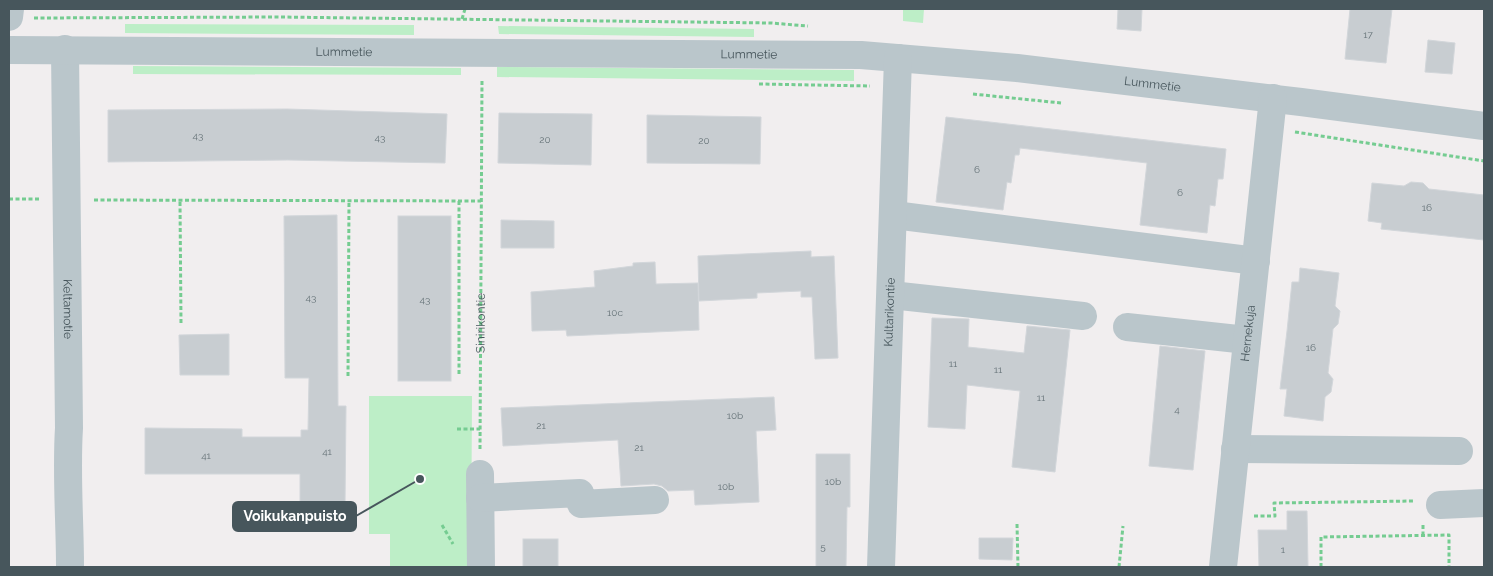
<svg xmlns="http://www.w3.org/2000/svg" width="1493" height="576" viewBox="0 0 1493 576" font-family="Raleway,sans-serif">
  <style>
    .green { fill: #bdeec7 }
    .building { fill: #c8cdd1; stroke: #d2d6da }
    .lines { fill: none; stroke-linecap: round; stroke-linejoin: round }
    .path { stroke: #75cc91; stroke-width: 3; stroke-dasharray: 4 2.5; stroke-linecap: butt }
    .minor { stroke: #bac6cb; stroke-width: 28 }
    .labels { text-anchor: middle; stroke-width: 4.5; stroke-linejoin: round; paint-order: stroke }
    .number-label { font-size: 10px; fill: #677479 }
    .street-label { font-size: 12px; fill: #47565c; stroke: #fff }
    .leader { fill: none; stroke: #47565c; stroke-width: 2 }
    .callout-dot { fill: #47565c; stroke: #fff; stroke-width: 2 }
    .callout { fill: #47565c; stroke: #47565c; stroke-width: 2 }
    .callout-label { font-size: 14px; text-anchor: middle; font-weight: bold; fill: #fff }
  </style>
  <rect width="100%" height="100%" fill="#f1eeef"/>
  <!-- green -->
  <g class="green">
    <path d="M903,9h21l-1,14 -20,-2z"/>
    <path d="M125,24l289,1v10l-289,-2z"/>
    <path d="M498,26l256,3v8l-255,-3z"/>
    <path d="M133,66l328,2v7l-328,-1z"/>
    <path d="M497,67l357,3v11l-357,-4z"/>
    <path d="M369,396h103l-1,171h-81v-33h-21z"/>
  </g>
  <!-- building -->
  <g class="building">
    <path d="M1118,9h24l-1,22 -24,-2z"/>
    <path d="M1350,9h42l-6,54 -41,-4z"/>
    <path d="M1428,40l27,3 -3,31 -27,-2z"/>
    <path d="M287,109l160,5 -2,49 -157,-3 -180,2v-52z"/>
    <path d="M499,113l93,1 -1,51 -93,-2z"/>
    <path d="M647,115l114,2 -1,47 -113,-1z"/>
    <path d="M946,117l280,32 -3,30h-5l-3,27 -5,-1 -3,28 -67,-8 7,-62 -127,-15 -1,7h-4l-4,28 -4,-1 -4,28 -67,-8z"/>
    <path d="M1411,182l12,1 6,6 55,6v45l-103,-11 1,-6 -14,-2 4,-38 32,3z"/>
    <path d="M337,215l1,191h8l-1,99h-45v-31h-155v-46l97,1v8h59v-7h7l1,-52h-24l-1,-162z"/>
    <rect x="398" y="216" width="53" height="165"/>
    <path d="M501,220l53,1v27h-53z"/>
    <path d="M811,251v6l23,-1 4,102 -23,1 -3,-62h-11v-6l-44,2v5l-58,3 -1,-45z"/>
    <path d="M655,262l1,22 42,-1 1,47 -132,6 -1,-6 -34,1 -1,-39 64,-5 -1,-16 39,-5v-3z"/>
    <path d="M1300,268l39,5 -4,33 5,5 -2,13 -5,5 -5,44 5,6 -2,13 -6,5 -2,24 -39,-5 3,-27h-7l7,-58 5,-49h7z"/>
    <path d="M932,318l37,1 -1,28 56,6 3,-27 43,4 -15,142 -43,-5 8,-76 -53,-6 -2,44 -37,-2z"/>
    <path d="M229,334v41h-49l-1,-40z"/>
    <path d="M1160,346l45,5 -12,119 -44,-4z"/>
    <path d="M774,397l2,33 -20,1 3,71 -64,3 -1,-15 -26,1 -6,-5 -8,-2 -33,2 -3,-46 -115,6 -2,-38z"/>
    <path d="M816,454h34v53h-3l-1,60h-30z"/>
    <path d="M1287,511h20l1,56h-49l-1,-37h29z"/>
    <path d="M979,538h34l-1,22 -33,-1z"/>
    <rect x="523" y="539" width="35" height="28"/>
  </g>
  <g class="lines">
    <!-- path -->
    <g class="path">
      <path d="M34,18l244,-1 493,6 37,3"/>
      <path d="M462,19l3,-10"/>
      <path d="M759,84l111,2"/>
      <path d="M973,94l88,9"/>
      <path d="M1295,132l189,29"/>
      <path d="M9,199h31"/>
      <path d="M94,200l387,1"/>
      <path d="M459,201v174"/>
      <path d="M180,202l1,122"/>
      <path d="M348,376l1,-175"/>
      <path d="M457,429h23"/>
      <path id="s1" d="M480,449l2,-369"/>
      <path d="M1254,516h21l-1,-13 141,-2"/>
      <path d="M1017,524l1,43"/>
      <path d="M442,525l11,19"/>
      <path d="M1423,525v11"/>
      <path d="M1119,567l4,-41"/>
      <path d="M1321,567v-30l128,-2v32"/>
    </g>
    <!-- minor -->
    <g class="minor">
      <path d="M9,17l1,-8"/>
      <path id="s2" d="M65,49l4,379c-3,46 1,93 1,139"/>
      <path id="s3" d="M9,50l852,5 156,13 284,34 183,24"/>
      <path d="M894,215l362,46"/>
      <path d="M891,295l192,21"/>
      <path d="M1127,327l120,13"/>
      <path d="M1235,449l224,2"/>
      <path d="M480,474l1,93"/>
      <path d="M480,498l100,-5 1,11 74,-4"/>
      <path d="M1440,505l44,-2"/>
      <path id="s4" d="M881,567l17,-509"/>
      <path id="s5" d="M1223,567l50,-469"/>
    </g>
  </g>
  <g class="labels">
    <!-- number labels -->
    <g class="number-label">
      <text x="1368" y="38">17</text>
      <text x="198" y="139">43</text>
      <text x="380" y="141">43</text>
      <text x="545" y="143">20</text>
      <text x="704" y="144">20</text>
      <text x="977" y="173">6</text>
      <text x="1180" y="196">6</text>
      <text x="1427" y="211">16</text>
      <text x="311" y="301">43</text>
      <text x="425" y="303">43</text>
      <text x="615" y="316">10c</text>
      <text x="1311" y="351">16</text>
      <text x="953" y="367">11</text>
      <text x="998" y="373">11</text>
      <text x="1041" y="401">11</text>
      <text x="1177" y="413">4</text>
      <text x="735" y="419">10b</text>
      <text x="541" y="429">21</text>
      <text x="639" y="451">21</text>
      <text x="327" y="455">41</text>
      <text x="206" y="459">41</text>
      <text x="833" y="485">10b</text>
      <text x="726" y="490">10b</text>
      <text x="823" y="550">5</text>
      <text x="1283" y="553">1</text>
    </g>
    <!-- street labels -->
    <g class="street-label">
      <text dy="4" stroke="none"><textPath href="#s3" startOffset="335">Lummetie</textPath></text>
      <text dy="4" stroke="none"><textPath href="#s3" startOffset="740">Lummetie</textPath></text>
      <text dy="4" stroke="none"><textPath href="#s3" startOffset="1145">Lummetie</textPath></text>
      <text dy="4" stroke="none"><textPath href="#s2" startOffset="260">Keltamotie</textPath></text>
      <text dy="4" stroke="none"><textPath href="#s4" startOffset="255">Kultarikontie</textPath></text>
      <text dy="4" stroke="none"><textPath href="#s1" startOffset="126">Sinirikontie</textPath></text>
      <text dy="4" stroke="none"><textPath href="#s5" startOffset="235">Hernekuja</textPath></text>
    </g>
  </g>
  <!-- callouts -->
  <path class="leader" d="M420 479L356 516"/>
  <circle class="callout-dot" cx="420" cy="479" r="5"/>
  <rect class="callout" x="233" y="502" width="123" height="29" rx="5"/>
  <g class="callout-label">
    <text x="295" y="521">Voikukanpuisto</text>
  </g>
  <!-- border -->
  <rect width="1493" height="576" fill="none" stroke="#47565c" stroke-width="20"/>
</svg>
